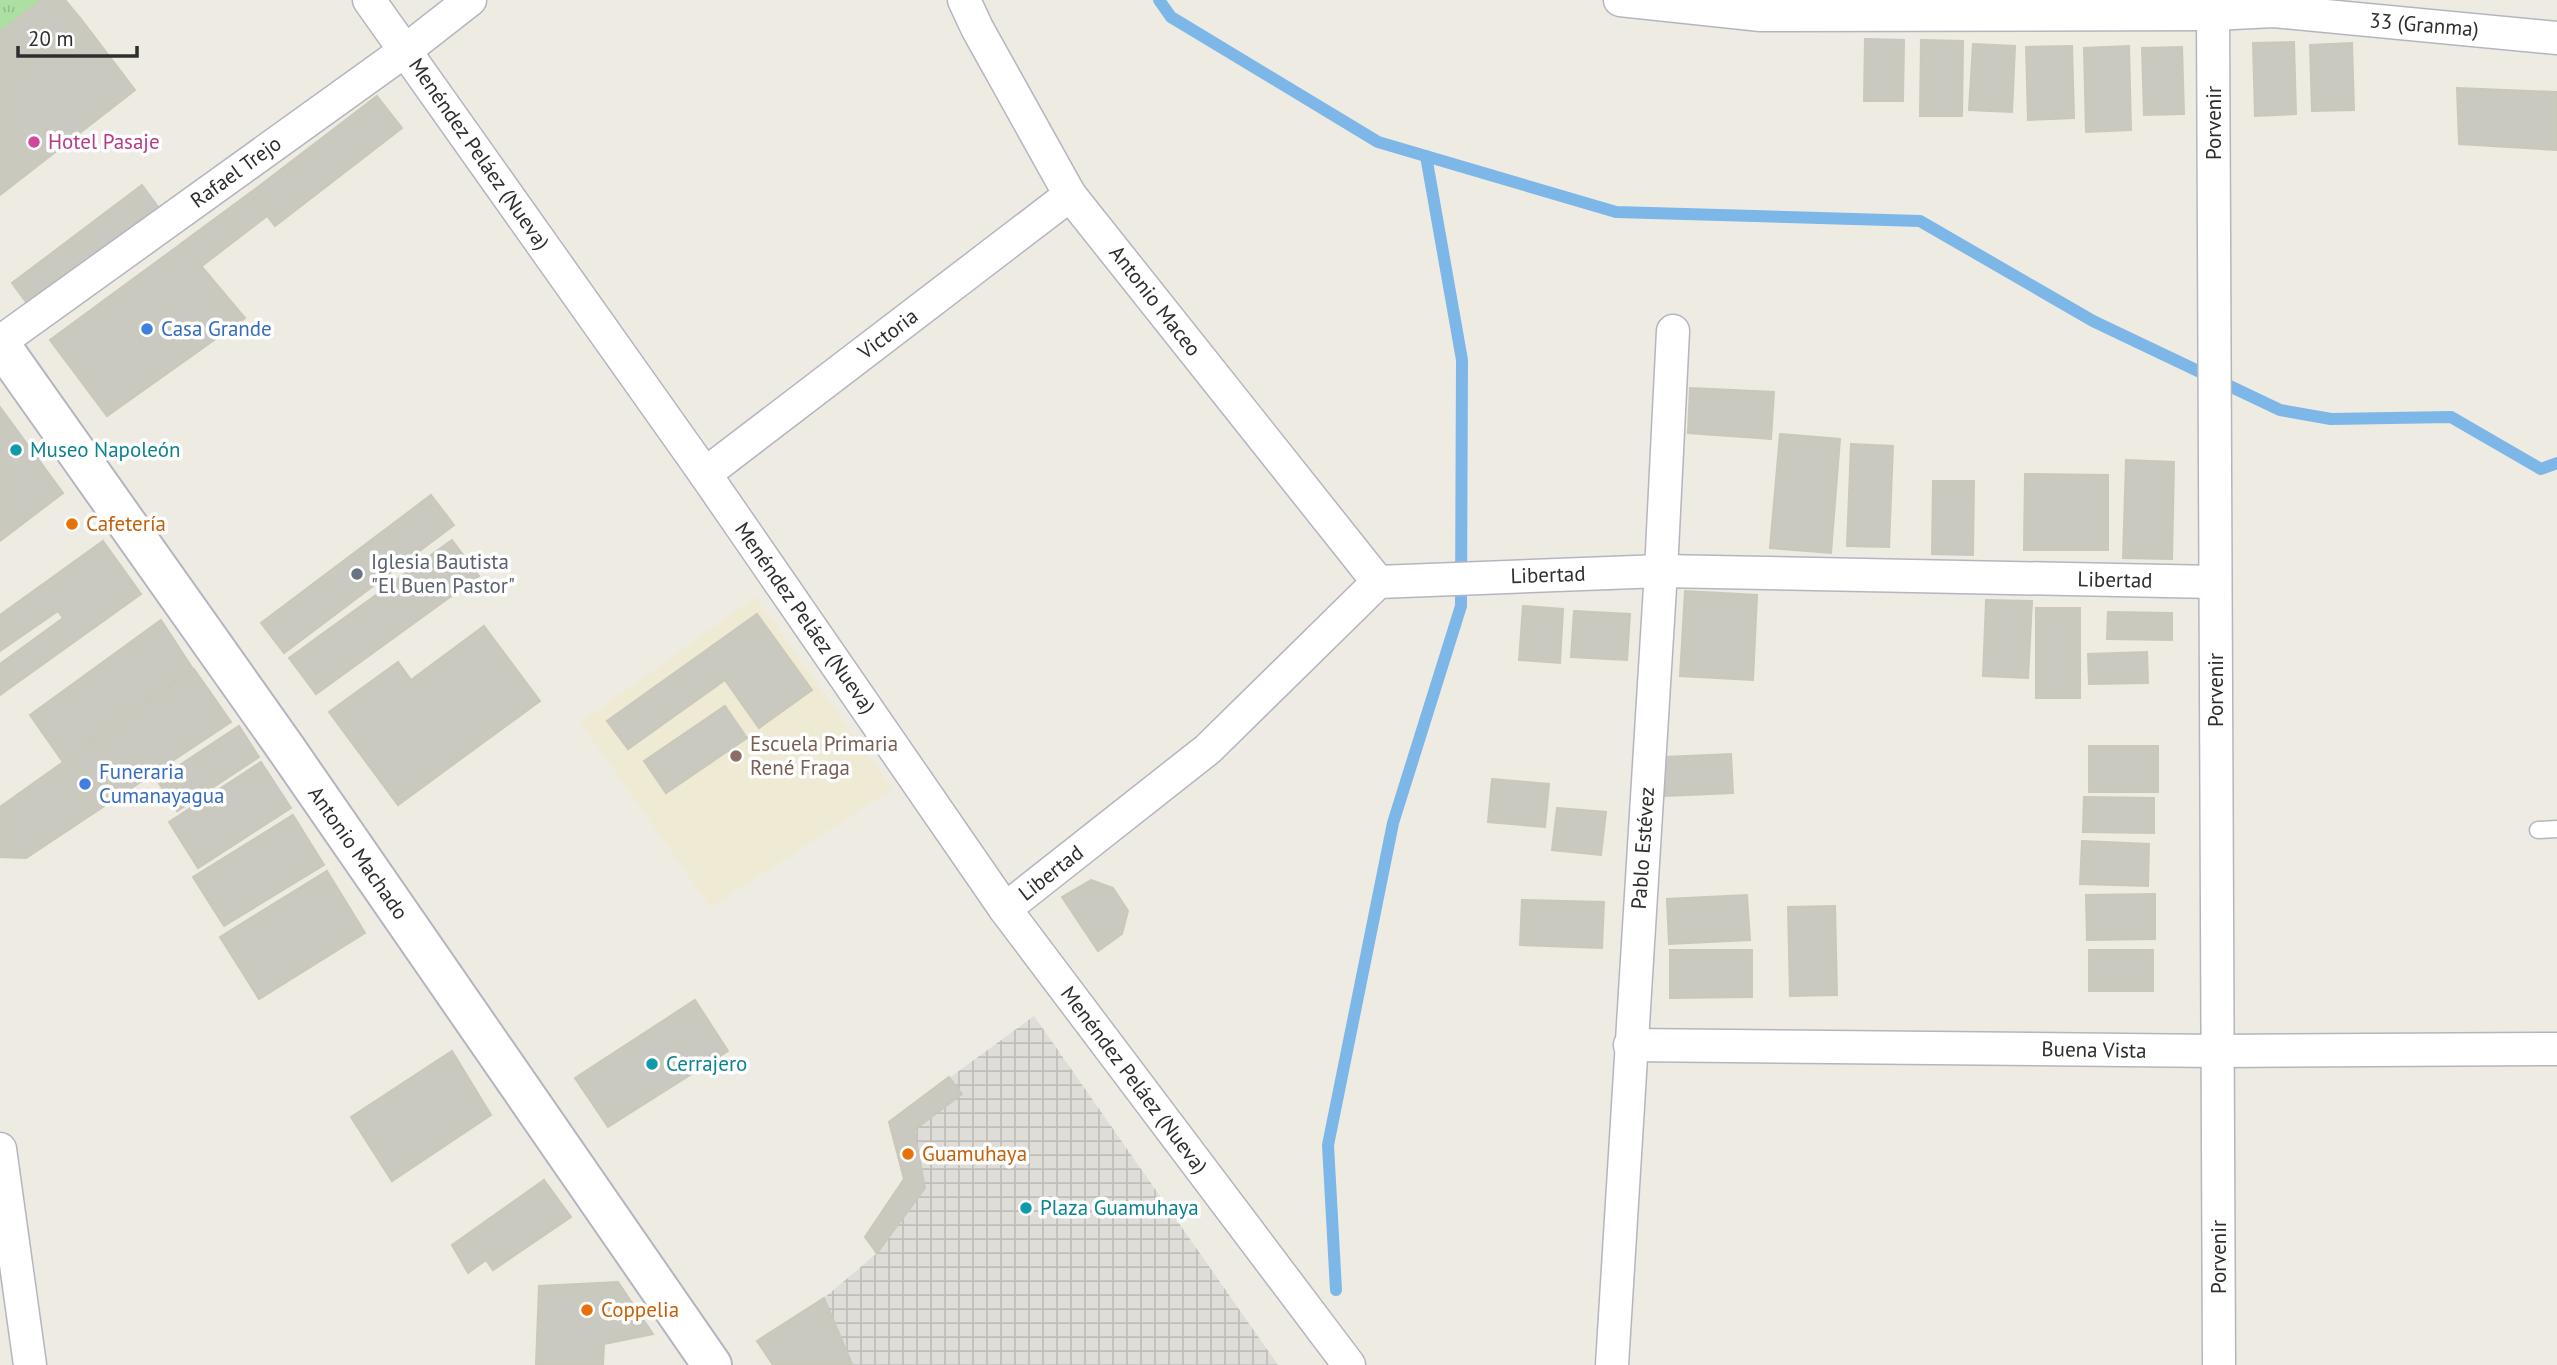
<svg xmlns="http://www.w3.org/2000/svg" width="2557" height="1365" viewBox="0 0 2557 1365" font-family="'PT Sans',sans-serif">
  <style>
    .education { fill: #eeead3 }
    .park { fill: url(#park-tufts) }
    .plaza { fill: url(#plaza-grid) }
    .lines { fill: none; stroke-linecap: round; stroke-linejoin: round }
    .stream { stroke: #7db7e8; stroke-width: 12 }
    .building { fill: #cac9c0; stroke: #cac7bb; stroke-width: 2 }
    .lane-casing { stroke: #b5b5c0; stroke-width: 19 }
    .street-casing { stroke: #b5b5c0; stroke-width: 35 }
    .secondary-casing { stroke: #b5b5c0; stroke-width: 42 }
    .lane { stroke: #fff; stroke-width: 16 }
    .street { stroke: #fff; stroke-width: 32 }
    .secondary { stroke: #fff; stroke-width: 38 }
    .hotel-dot { fill: #d1479c; stroke: #fff; stroke-width: 2.5 }
    .shop-dot { fill: #3f7fe0; stroke: #fff; stroke-width: 2.5 }
    .culture-dot { fill: #0f9aa8; stroke: #fff; stroke-width: 2.5 }
    .food-dot { fill: #e8710a; stroke: #fff; stroke-width: 2.5 }
    .worship-dot { fill: #6b7280; stroke: #fff; stroke-width: 2.5 }
    .education-dot { fill: #8d6e63; stroke: #fff; stroke-width: 2.5 }
    .labels { text-anchor: middle; stroke-width: 7; stroke-linejoin: round; paint-order: stroke }
    .street-label { font-size: 21px; fill: #2e2e2e; stroke: #fff }
    .hotel-label { font-size: 21px; fill: #b23c85; stroke: #fff; text-anchor: start }
    .shop-label { font-size: 21px; fill: #366cbe; stroke: #fff; text-anchor: start }
    .culture-label { font-size: 21px; fill: #0d838f; stroke: #fff; text-anchor: start }
    .food-label { font-size: 21px; fill: #c56008; stroke: #fff; text-anchor: start }
    .worship-label { font-size: 21px; fill: #5b616d; stroke: #fff; text-anchor: start }
    .education-label { font-size: 21px; fill: #785e54; stroke: #fff; text-anchor: start }
  </style>
  <defs>
    <pattern id="park-tufts" width="24" height="20" patternUnits="userSpaceOnUse" patternTransform="scale(1.75)"><rect width="24" height="20" fill="#abe0a2"/><path d="M3 7l-1-3M5 7V3M7 7l1-3M15 17l-1-3M17 17v-4M19 17l1-3" fill="none" stroke="#93c08c"/></pattern>
    <pattern id="plaza-grid" width="8" height="8" patternUnits="userSpaceOnUse" patternTransform="scale(1.75)"><rect width="8" height="8" fill="#deddd8"/><path d="M0 4h8M4 0v8" fill="none" stroke="#bfbeba"/></pattern>
  </defs>
  <rect width="100%" height="100%" fill="#eeebe2"/>
  <!-- education -->
  <path class="education" d="M755,597l137,192 -181,118 -130,-184z"/>
  <!-- park -->
  <path class="park" d="M0,0h41l-41,32z"/>
  <!-- plaza -->
  <path class="plaza" d="M1034,1016l244,349h-425l-29,-67 52,-44 -11,-17 39,-58 -15,-57z"/>
  <g class="lines">
    <!-- stream -->
    <g class="stream">
      <path d="M1159,0l12,17 207,125 238,70 304,9 173,100 187,89 51,9 120,-2 90,52 16,-6"/>
      <path d="M1336,1290l-8,-145 65,-322 68,-217 1,-246 -36,-204"/>
    </g>
  </g>
  <!-- building -->
  <g class="building">
    <path d="M41,0h24l16,19 -81,63v-50z"/>
    <path d="M81,19l54,71 -135,105v-113z"/>
    <path d="M1865,39l39,1 -1,61h-39z"/>
    <path d="M1921,40l42,1 -1,75h-42z"/>
    <path d="M2294,42l2,72 -41,2 -2,-73z"/>
    <path d="M2352,43l2,67 -42,1 -2,-66z"/>
    <path d="M1973,44l42,2 -3,66 -43,-2z"/>
    <path d="M2072,46l2,72 -46,2 -2,-73z"/>
    <path d="M2129,46l2,84 -45,2 -2,-84z"/>
    <path d="M2182,47l2,67 -40,1 -2,-67z"/>
    <path d="M2457,88l100,4v58l-98,-6z"/>
    <path d="M377,96l25,32 -127,98 -25,-33z"/>
    <path d="M142,185l17,23 -130,98 -17,-23z"/>
    <path d="M250,193l17,23 -65,50 -20,-23z"/>
    <path d="M182,243l63,75 -138,98 -57,-76z"/>
    <path d="M1690,388l84,4 -3,47 -83,-6z"/>
    <path d="M0,407l63,86 -63,48z"/>
    <path d="M1780,434l60,5 -9,114 -61,-5z"/>
    <path d="M1851,444l42,2 -4,101 -42,-1z"/>
    <path d="M2126,460l48,2 -2,97 -49,-1z"/>
    <path d="M2025,474l83,1v75h-84z"/>
    <path d="M1933,481h41l-1,74 -41,-1z"/>
    <path d="M431,495l23,30 -170,128 -23,-30z"/>
    <path d="M452,540l27,36 -163,118 -27,-36z"/>
    <path d="M103,541l38,53 -141,101v-31l63,-46 -5,-7 -58,40v-36z"/>
    <path d="M1685,591l72,4 -4,85 -73,-4z"/>
    <path d="M1986,600l46,1 -4,77 -45,-2z"/>
    <path d="M1523,606l40,3 -3,54 -41,-3z"/>
    <rect x="2036" y="608" width="44" height="90"/>
    <path d="M1574,611l56,3 -3,46 -56,-3z"/>
    <path d="M2108,612l64,1v27l-65,-1z"/>
    <path d="M757,614l55,76 -53,38 -34,-48 -97,69 -21,-28z"/>
    <path d="M161,620l32,49 -130,93 -33,-47z"/>
    <path d="M484,626l56,75 -142,104 -69,-93 69,-50 13,18z"/>
    <path d="M2147,652l1,31 -59,1 -1,-30z"/>
    <path d="M194,669l37,53 -205,136 -26,-1v-50z"/>
    <path d="M725,706l22,32 -81,55 -22,-32z"/>
    <path d="M239,726l20,31 -82,54 -20,-31z"/>
    <rect x="2089" y="746" width="69" height="46"/>
    <path d="M1731,754l2,39 -68,3 -1,-39z"/>
    <path d="M261,762l30,46 -93,60 -29,-46z"/>
    <path d="M1492,779l57,5 -4,43 -57,-5z"/>
    <path d="M2084,797l70,1v35l-71,-1z"/>
    <path d="M1557,808l49,4 -5,43 -49,-5z"/>
    <path d="M293,815l31,50 -100,61 -31,-49z"/>
    <path d="M2082,841l67,3 -1,42 -68,-2z"/>
    <path d="M327,871l38,62 -106,66 -39,-62z"/>
    <path d="M1091,880l22,8 15,23 -6,23 -24,17 -36,-54z"/>
    <path d="M2155,894v45l-68,1 -1,-45z"/>
    <path d="M1747,895l3,45 -81,4 -2,-45z"/>
    <path d="M1522,900l82,2 -2,46 -82,-3z"/>
    <path d="M1835,906l2,89 -47,1 -2,-89z"/>
    <path d="M1670,950h82v47l-82,1z"/>
    <rect x="2089" y="950" width="64" height="41"/>
    <path d="M695,1000l33,51 -120,76 -33,-49z"/>
    <path d="M452,1051l39,64 -99,66 -41,-64z"/>
    <path d="M949,1077l13,17 -48,36 11,58 -48,65 -12,-16 39,-58 -15,-57z"/>
    <path d="M544,1180l27,37 -78,53 -7,-10 -18,13 -16,-28z"/>
    <path d="M618,1282l35,52 -49,10 -1,21h-67l3,-79z"/>
    <path d="M824,1298l28,66 -79,1 -16,-24z"/>
  </g>
  <g class="lines">
    <defs>
      <path id="lane" d="M2538,830l19,-1"/>
      <g id="street">
        <path d="M369,0l336,474 300,435 344,456"/>
        <path d="M964,0l13,28 93,167 308,387"/>
        <path d="M1620,0l141,15 452,-1 61,-3 283,27"/>
        <path d="M2213,14l6,1351"/>
        <path d="M0,342l406,-292 64,-50"/>
        <path d="M705,474l365,-279"/>
        <path d="M1005,909l203,-160 170,-167 283,-11 554,11"/>
        <path d="M1630,1045l588,6 339,-2"/>
        <path d="M0,1149l30,216"/>
        <path d="M1612,1365l49,-794 12,-240"/>
      </g>
      <path id="secondary" d="M0,344l285,403 427,618"/>
    </defs>
    <!-- lane casing -->
    <use href="#lane" class="lane-casing"/>
    <!-- street casing -->
    <use href="#street" class="street-casing"/>
    <!-- secondary casing -->
    <use href="#secondary" class="secondary-casing"/>
    <!-- lane -->
    <use href="#lane" class="lane"/>
    <!-- street -->
    <use href="#street" class="street"/>
    <!-- secondary -->
    <use href="#secondary" class="secondary"/>
  </g>
  <!-- markers -->
  <circle class="hotel-dot" cx="34" cy="142" r="7"/>
  <g class="shop-dot">
    <circle cx="147" cy="329" r="7"/>
    <circle cx="85" cy="784" r="7"/>
  </g>
  <g class="culture-dot">
    <circle cx="16" cy="450" r="7"/>
    <circle cx="652" cy="1064" r="7"/>
    <circle cx="1026" cy="1208" r="7"/>
  </g>
  <g class="food-dot">
    <circle cx="72" cy="524" r="7"/>
    <circle cx="908" cy="1154" r="7"/>
    <circle cx="587" cy="1310" r="7"/>
  </g>
  <circle class="worship-dot" cx="357" cy="574" r="7"/>
  <circle class="education-dot" cx="736" cy="756" r="7"/>
  <g class="labels">
    <!-- street labels -->
    <g class="street-label">
      <text transform="translate(2424 25) rotate(5)" y="7">33 (Granma)</text>
      <text transform="translate(2214 123) rotate(-90)" y="7">Porvenir</text>
      <text transform="translate(479 154) rotate(55)" y="7">Menéndez Peláez (Nueva)</text>
      <text transform="translate(236 172) rotate(-36)" y="7">Rafael Trejo</text>
      <text transform="translate(1155 301) rotate(52)" y="7">Antonio Maceo</text>
      <text transform="translate(888 334) rotate(-37)" y="7">Victoria</text>
      <text transform="translate(1548 575) rotate(-2)" y="7">Libertad</text>
      <text transform="translate(2115 580) rotate(1)" y="7">Libertad</text>
      <text transform="translate(805 618) rotate(55)" y="7">Menéndez Peláez (Nueva)</text>
      <text transform="translate(2216 690) rotate(-90)" y="7">Porvenir</text>
      <text transform="translate(1643 848) rotate(-86)" y="7">Pablo Estévez</text>
      <text transform="translate(358 853) rotate(55)" y="7">Antonio Machado</text>
      <text transform="translate(1051 873) rotate(-38)" y="7">Libertad</text>
      <text transform="translate(2094 1050) rotate(1)" y="7">Buena Vista</text>
      <text transform="translate(1134 1080) rotate(53)" y="7">Menéndez Peláez (Nueva)</text>
      <text transform="translate(2219 1257) rotate(-90)" y="7">Porvenir</text>
    </g>
    <!-- hotel labels -->
    <g class="hotel-label">
      <text x="48" y="149">Hotel Pasaje</text>
    </g>
    <!-- shop labels -->
    <g class="shop-label">
      <text x="161" y="336">Casa Grande</text>
      <text x="99" y="779">Funeraria<tspan x="99" dy="24">Cumanayagua</tspan></text>
    </g>
    <!-- culture labels -->
    <g class="culture-label">
      <text x="30" y="457">Museo Napoleón</text>
      <text x="666" y="1071">Cerrajero</text>
      <text x="1040" y="1215">Plaza Guamuhaya</text>
    </g>
    <!-- food labels -->
    <g class="food-label">
      <text x="86" y="531">Cafetería</text>
      <text x="922" y="1161">Guamuhaya</text>
      <text x="601" y="1317">Coppelia</text>
    </g>
    <!-- worship labels -->
    <g class="worship-label">
      <text x="371" y="569">Iglesia Bautista<tspan x="371" dy="24">"El Buen Pastor"</tspan></text>
    </g>
    <!-- education labels -->
    <g class="education-label">
      <text x="750" y="751">Escuela Primaria<tspan x="750" dy="24">René Fraga</tspan></text>
    </g>
  </g>
  <!-- scale -->
  <path d="M18 46v10h119v-10" fill="none" stroke="#2e2e2e" stroke-width="3.5"/>
  <text x="28" y="46" font-size="21" fill="#2e2e2e" stroke="#ffffff" stroke-width="5" paint-order="stroke">20 m</text>
</svg>
